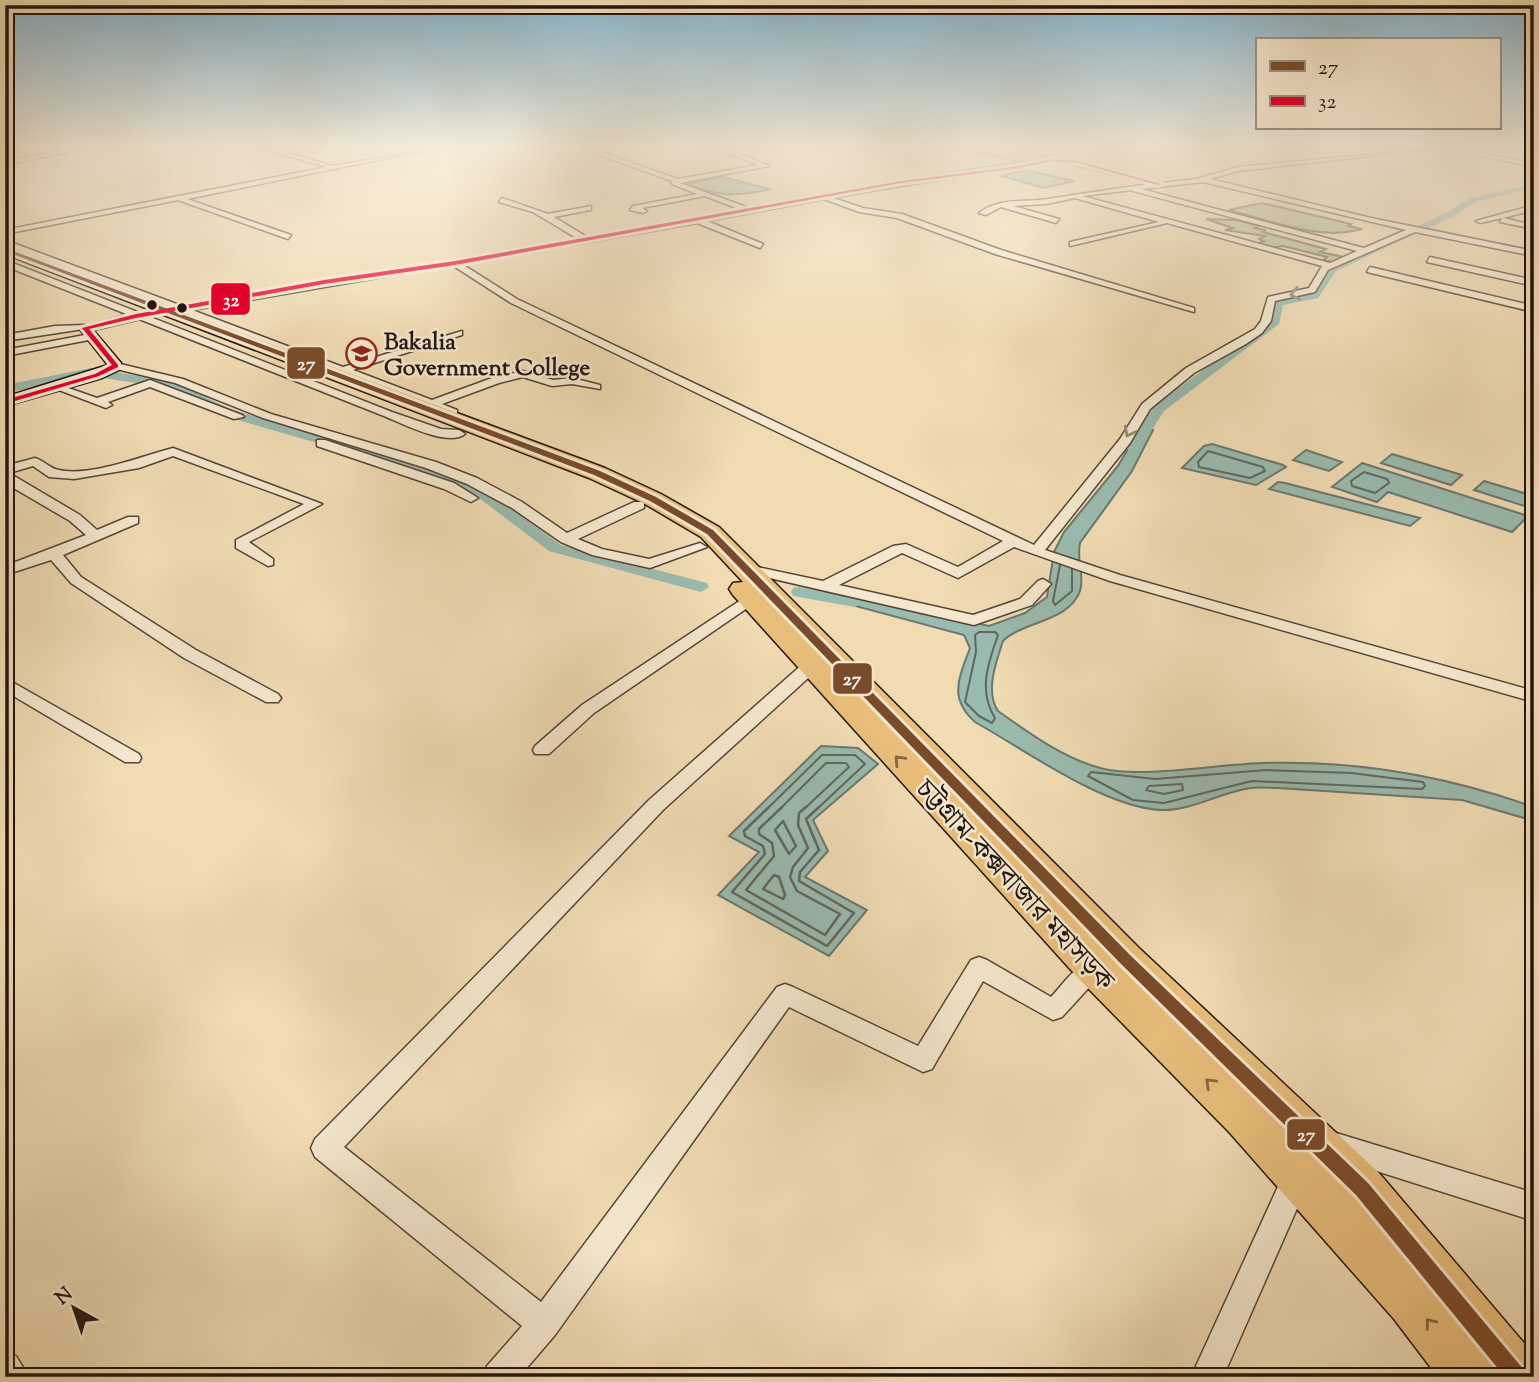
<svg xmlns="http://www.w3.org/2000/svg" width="1539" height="1382" viewBox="0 0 1539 1382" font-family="'Sorts Mill Goudy','Noto Serif Bengali',serif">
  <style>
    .green { fill: #b4c191; stroke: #6b6b50; stroke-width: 2 }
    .water { fill: #9abbaf; stroke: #6a796f; stroke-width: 2 }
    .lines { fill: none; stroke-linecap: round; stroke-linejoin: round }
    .shore-far1 { stroke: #5e6860; stroke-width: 2 }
    .shore { stroke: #5e6860; stroke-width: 2.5 }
    .canal { fill: #9abbaf; fill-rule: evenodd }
    .street-tunnel { stroke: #d1bd9b; stroke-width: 9; stroke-dasharray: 9 4.5; stroke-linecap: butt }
    .street-casing { stroke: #564639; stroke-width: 3 }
    .secondary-casing { stroke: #221510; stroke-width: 3 }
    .highway-casing { stroke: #221510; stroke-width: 3 }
    .street { fill: #f5e8ce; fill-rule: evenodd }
    .secondary { fill: #f5e8ce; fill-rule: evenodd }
    .highway { fill: #e8be7a; fill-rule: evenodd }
    .bus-1-casing { stroke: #f5e8ce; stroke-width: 6 }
    .bus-2-casing { stroke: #f5e8ce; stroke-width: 6 }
    .bus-1 { fill: #7a4b2a; fill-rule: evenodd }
    .bus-2 { fill: #e4002b; fill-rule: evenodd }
    .oneway { stroke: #968978 }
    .oneway2 { stroke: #856a45 }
    .bus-dot { fill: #221510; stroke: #f5e8ce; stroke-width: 2.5 }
    .labels { text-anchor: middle; stroke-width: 5; stroke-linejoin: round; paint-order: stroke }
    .far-poi-label { font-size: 23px; font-weight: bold; fill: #221510; stroke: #f5e8ce; text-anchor: start }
    .street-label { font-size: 28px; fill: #221510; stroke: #f5e8ce }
    .line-badge { stroke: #f5e8ce; stroke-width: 2.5 }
    .badge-label { font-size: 19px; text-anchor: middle; font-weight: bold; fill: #fff }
  </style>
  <rect width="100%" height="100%" fill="#f0dbb3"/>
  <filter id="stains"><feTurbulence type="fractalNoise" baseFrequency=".00286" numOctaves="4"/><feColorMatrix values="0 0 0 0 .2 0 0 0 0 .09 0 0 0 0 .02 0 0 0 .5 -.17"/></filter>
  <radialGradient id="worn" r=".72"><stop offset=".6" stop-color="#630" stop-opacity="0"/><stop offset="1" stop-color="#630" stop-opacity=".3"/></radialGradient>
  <!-- green -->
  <g class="green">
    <path d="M1262,203l89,21 -3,2 14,3c-43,12 -90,-8 -133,-19z"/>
    <path d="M1206,219l30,1 23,6 -4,2 10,2 -2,2 63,17 -6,3 24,5 -12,5 -9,-2 4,-3 -44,-11 -13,2 -14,-4 8,-3 -5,-2 6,-3 -40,-6 8,-2z"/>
  </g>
  <!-- water -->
  <g class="water">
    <path d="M978,148h37l36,8 -32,6 -53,-12z"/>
    <path d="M1025,170l49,11 -30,7 -42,-12z"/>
    <path d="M723,177l46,12c-33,9 -53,6 -85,-5z"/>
    <path d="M1140,428l13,2 -21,41 -52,72c-4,17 5,33 0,48 -11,31 -57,30 -77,50 -7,21 -18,51 -5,70 31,22 68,49 106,58 38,9 117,-5 159,-6 93,-3 184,13 271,44v14l-72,-21 -184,-12c-9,0 -18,-1 -27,0 -30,4 -57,22 -88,22 -57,-1 -138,-60 -188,-88 -27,-24 -16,-44 -5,-74l-6,-13 -131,-35 -2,-4 12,-3 146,33 36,-13 22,-16 7,-45 10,-20 54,-66z"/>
    <path d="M1212,444l71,21 3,2 -30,18 -74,-17 22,-22z"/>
    <path d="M1306,450l36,12 -13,9 -36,-11z"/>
    <path d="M1392,454l70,21 -11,10 -70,-22z"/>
    <path d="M1362,463l166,53 -16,16 -124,-40 -11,10 -45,-15z"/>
    <path d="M1484,481l50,15v13l-60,-19z"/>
    <path d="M1278,482l7,1 135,35 -10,8 -141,-37z"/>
    <path d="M821,746l37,2 20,16 -65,56 15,31 -23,26 62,33 -38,46 -111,-61 41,-43 -30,-16z"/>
  </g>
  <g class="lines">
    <!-- shore-far1 -->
    <g class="shore-far1">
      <path d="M1208,451l55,16 2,4 -15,7 -51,-11 -1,-5z"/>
      <path d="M1364,472l23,7 2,4 -14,10 -23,-7 -1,-5z"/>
      <path d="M1060,565l-7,36 2,4 17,-14v-22"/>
      <path d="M979,632h16l3,3c-10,28 -20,56 -3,83l-3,5 -13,-7 -14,-14 11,-50 -1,-17z"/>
      <path d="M1266,770l85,3 72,9 2,4 -3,3 -170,-8 -88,22 -31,-3 -45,-24 3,-4 64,7z"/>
      <path d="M1182,784l1,6 -19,4 -18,-4 3,-4z"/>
      <path d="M767,809l55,-54h33l10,9 -48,45"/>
      <path d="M780,809l46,-46h20l3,4 -45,42"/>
    </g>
    <!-- shore -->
    <g class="shore">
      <path d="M769,807l-25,24 1,5 18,10 2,8 -33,38 95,54 27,-33 -55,-32 1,-9 19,-22 -13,-31 13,-12"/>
      <path d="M782,807l-23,22v5l13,9 2,13 -28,34 79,45 15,-21 -43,-23 -7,-14 3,-10 15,-19 -10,-23 1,-12 7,-6"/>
      <path d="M783,821l13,25 -7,8 -14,-24z"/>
      <path d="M774,875l5,2 6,18 -2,4 -20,-10z"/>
    </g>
    <!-- canal -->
    <g class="canal">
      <path d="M1534,184v4l-59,14 -23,15 -116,54 -18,27 -35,7 -4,19 -115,87 -26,41 -12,-3 28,-43 116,-85 4,-20 37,-7 19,-27 116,-54 23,-15z"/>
      <path d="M91,368l84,14 55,27 132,38 123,42 76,56 146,38 2,4 -8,5 -152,-41 -74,-56 -123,-42 -132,-38 -52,-27 -77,-12 -86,17v-8z"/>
      <path d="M799,587l56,10 9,5 -9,5 -62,-11 -2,-4 2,-4z"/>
    </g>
    <!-- street-tunnel -->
    <path class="street-tunnel" d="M146,314l28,-4"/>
    <defs>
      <g id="street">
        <path d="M76,148h12l-83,17v-4z"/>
        <path d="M261,148h10l62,18 104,-18 -250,51 104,36 -3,4 -110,-39 -173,34v-4l322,-63z"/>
        <path d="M580,148h9l89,31 80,-14 -41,-17h8l44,18 -89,17 72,26 149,-29 159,-23 102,26 35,-4 40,-12 203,-19 -202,23 -28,8 161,39 163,33v5l-119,-24 -87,38 -13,22 -40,9 -4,20 -9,12 -16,11 -52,29 -44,36 -20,34 -85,107 75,25 414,116v11l-424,-121 -96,-34 -56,31 -56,-25 -63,32 134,30 47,-16 18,-18 5,-2 8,5 -19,21 -58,20 -231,-53 -2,-3 2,-3 5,-1 75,16 70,-35 13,-2 52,23 45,-26 -492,-238 -59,-38 -260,45 151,57 119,-36v4l-109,35 79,30 60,-22 31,-7 30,9 19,-2 28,7v4l-28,-5 -20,2 -29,-9 -24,6 -57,21 15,6v4l-4,1 -273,-103h-9v-4l-166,-63v-5l177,66 396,-67 -45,-27 -34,-10 3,-4 46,16 43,-8v4l-37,7 33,20 157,-26 -39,-15 -63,12 5,3 -4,2 -13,-3 3,-4 64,-12 -25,-10v-3zM1060,161l91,23c-35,4 -69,10 -103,15 -25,4 -48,-2 -69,14l7,2 15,-8 55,16 3,-4 -46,-13 33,-2 29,-6 84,24 -89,20v4l97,-23 155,43 -13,22 -41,9 -7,24 -6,8 -69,39 -44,36 -22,35 -86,106 -517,-246 -55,-35 235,-41 63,25 3,-4 -56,-23 117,-22 35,13 38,6 98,36 199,58v-4l-193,-58 -99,-36 -39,-6 -30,-10c75,-15 152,-23 227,-37zM1203,182l203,48 -42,18 -223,-59zM1132,190l1,1 224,60 -27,12 -248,-67z"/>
        <path d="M1450,148l84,15v4l-81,-17z"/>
        <path d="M1534,205v5l-31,8 31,7v4l-34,-7 2,-4 -22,5 -4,-2z"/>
        <path d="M1430,257l104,23v6l-107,-24z"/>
        <path d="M5,260l387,152 49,17 18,1 6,4c-17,13 -62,-10 -81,-18l-379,-150z"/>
        <path d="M1370,267l164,39v6l-167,-40z"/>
        <path d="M55,326l30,-1 5,3 -85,13v-6z"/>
        <path d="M90,334l5,3 -1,2 -89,17v-6z"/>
        <path d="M116,363l67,16 88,35 165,48 41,16 45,24 45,31 67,-31h10v6l-66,31 24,10 47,10 51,-16 7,4 -57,21 -58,-13 -31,-13 -49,-34 -45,-24 -41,-16 -163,-50 -88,-35 -63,-15 -1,-2z"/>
        <path d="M150,380l92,35 2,2 -10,2 -84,-32 -42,15 4,3 -6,3 -55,-21 6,-3 40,14z"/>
        <path d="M317,440h8l129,43 24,15 -7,4 -27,-13 -127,-43z"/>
        <path d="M173,448l149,56 -73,38 24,17v6l-5,1 -32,-18v-8l68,-36 -131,-48 -34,12 -65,11 -25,-2 -16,-11 -24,7 71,42 17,15 31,-13h10v6l-75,32 18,22 115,73 82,44 3,4 -3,4h-12l-82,-44 -113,-75 -20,-23 -46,15v-9l81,-31 -16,-14 -65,-38v-17l30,-8c9,3 16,11 24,12 32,7 83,-14 114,-22z"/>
        <path d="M750,594l8,5 -2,3 -162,111 -45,41h-14l-2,-4 2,-4 47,-41z"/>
        <path d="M811,661l6,1 2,4 -2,4 -154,140 -319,337 197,155 236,-315 8,-3 8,3 125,59 53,-86 8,-3 8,3 64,37c13,-14 31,-42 51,-35l4,7 -44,48 -9,3 -70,-39 -51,88 -9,3 -134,-65 -234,328 -36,42h-37l5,-11 35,-40 -207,-169 -4,-9 4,-9 334,-339 156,-138z"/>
        <path d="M5,678l134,76 2,4 -2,4h-14l-120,-71z"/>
        <path d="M1336,1133l198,60v28l-208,-66 -4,-9 4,-9z"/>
        <path d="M1296,1165l10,4 4,10 -87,198h-32l95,-208z"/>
        <path d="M5,1351l11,5 13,21h-24z"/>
      </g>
      <path id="secondary" d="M136,312l6,4 -2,3 -47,11 28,33v6l-19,9 -97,28v-9l103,-32 -29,-37z"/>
      <path id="highway" d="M5,245l600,223 56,26 58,33 420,421 240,225 155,182v22h-96l-44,-58 -164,-186 -150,-153 -347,-385 -4,-6 4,-6 10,-1 -42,-45 -56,-33 -56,-26 -584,-224z"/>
    </defs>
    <!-- street casing -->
    <use href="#street" class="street-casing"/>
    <!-- secondary casing -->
    <use href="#secondary" class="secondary-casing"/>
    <!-- highway casing -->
    <use href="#highway" class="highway-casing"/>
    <!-- street -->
    <use href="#street" class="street"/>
    <!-- secondary -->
    <use href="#secondary" class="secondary"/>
    <!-- highway -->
    <use href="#highway" class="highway"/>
    <defs>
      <path id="bus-1" d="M5,248l595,223 56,26 57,33 417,425 238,228 156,187 2,7h-21l-149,-182 -236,-232 -413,-429 -57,-33 -56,-26 -589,-224z"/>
      <path id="bus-2" d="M1052,159l26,2 83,23 -3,1 -80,-22 -26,-2 -39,8 -112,14 -446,82 -131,19 -188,34 -47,11 29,36v2l-19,9 -94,28v-4l90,-26 17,-9 -30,-37 54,-14 188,-34 131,-19 446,-80 112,-14z"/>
    </defs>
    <!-- bus-1 casing -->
    <use href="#bus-1" class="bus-1-casing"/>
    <!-- bus-2 casing -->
    <use href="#bus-2" class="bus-2-casing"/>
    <!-- bus-1 -->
    <use href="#bus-1" class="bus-1"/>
    <!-- bus-2 -->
    <use href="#bus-2" class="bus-2"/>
  </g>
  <!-- one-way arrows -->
  <defs><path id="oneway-chevron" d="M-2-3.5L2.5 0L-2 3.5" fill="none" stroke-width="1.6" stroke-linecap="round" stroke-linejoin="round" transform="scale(1.75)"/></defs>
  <g class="oneway">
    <use href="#oneway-chevron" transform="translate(1295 294) rotate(168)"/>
    <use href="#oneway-chevron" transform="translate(1129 432) rotate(118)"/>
  </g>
  <g class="oneway2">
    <use href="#oneway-chevron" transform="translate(899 760) rotate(-133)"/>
    <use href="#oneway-chevron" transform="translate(1210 1083) rotate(-136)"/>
    <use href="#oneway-chevron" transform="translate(1430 1323) rotate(-128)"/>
  </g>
  <!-- sky -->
  <linearGradient id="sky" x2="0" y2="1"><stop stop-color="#89b7d1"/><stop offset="0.43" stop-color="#f8efdd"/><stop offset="1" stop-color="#f8efdd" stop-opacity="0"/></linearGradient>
  <rect width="1539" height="341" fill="url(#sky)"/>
  <!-- icons -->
  <defs>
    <symbol id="university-ring" viewBox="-11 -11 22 22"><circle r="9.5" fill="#f5e8ce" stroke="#8f2418" stroke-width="1.5"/><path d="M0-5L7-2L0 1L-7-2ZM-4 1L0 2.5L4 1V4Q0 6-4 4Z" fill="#8f2418"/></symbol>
  </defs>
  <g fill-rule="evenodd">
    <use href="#university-ring" x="344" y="336" width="35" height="35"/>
  </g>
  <!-- markers -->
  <g class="bus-dot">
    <circle cx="152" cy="305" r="6"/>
    <circle cx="182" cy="308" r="6"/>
  </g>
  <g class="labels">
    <!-- far-poi labels -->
    <g class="far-poi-label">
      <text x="384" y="349">Bakalia<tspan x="384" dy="26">Government College</tspan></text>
    </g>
    <!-- street labels -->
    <g class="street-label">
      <text transform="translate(1016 884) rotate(47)" y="10">চট্টগ্রাম-কক্সবাজার মহাসড়ক</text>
    </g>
  </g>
  <g class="line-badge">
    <rect x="210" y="282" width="41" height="34" rx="7" fill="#e4002b"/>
    <rect x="286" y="346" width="40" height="34" rx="7" fill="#7a4b2a"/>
    <rect x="832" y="662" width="41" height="33" rx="7" fill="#7a4b2a"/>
    <rect x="1286" y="1118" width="40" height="33" rx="7" fill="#7a4b2a"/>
  </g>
  <g class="badge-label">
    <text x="231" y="306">32</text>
    <text x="306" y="370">27</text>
    <text x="852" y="685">27</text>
    <text x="1306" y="1141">27</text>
  </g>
  <!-- margin -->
  <rect width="1539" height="1382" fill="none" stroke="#f0dbb3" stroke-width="28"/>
  <rect x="7" y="7" width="1525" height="1368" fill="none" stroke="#221510" stroke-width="3.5"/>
  <rect x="14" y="14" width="1511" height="1354" fill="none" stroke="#221510" stroke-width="2"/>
  <!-- legend -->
  <rect x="1256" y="38" width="245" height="91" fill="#f5e8ce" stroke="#a19482" stroke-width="2"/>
  <rect x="1270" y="61" width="35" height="10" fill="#7a4b2a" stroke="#a19482" stroke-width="2"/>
  <text x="1318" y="74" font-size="21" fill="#221510">27</text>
  <rect x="1270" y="96" width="35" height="10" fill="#e4002b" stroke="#a19482" stroke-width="2"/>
  <text x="1318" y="108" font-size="21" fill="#221510">32</text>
  <!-- north arrow -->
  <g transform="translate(74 1308) rotate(320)" stroke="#f5e8ce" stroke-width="5" paint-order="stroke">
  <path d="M0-5L12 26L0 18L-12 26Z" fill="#221510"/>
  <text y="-10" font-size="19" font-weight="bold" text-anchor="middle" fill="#221510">N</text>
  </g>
  <rect width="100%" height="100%" filter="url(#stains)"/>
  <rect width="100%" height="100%" fill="url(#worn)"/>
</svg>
